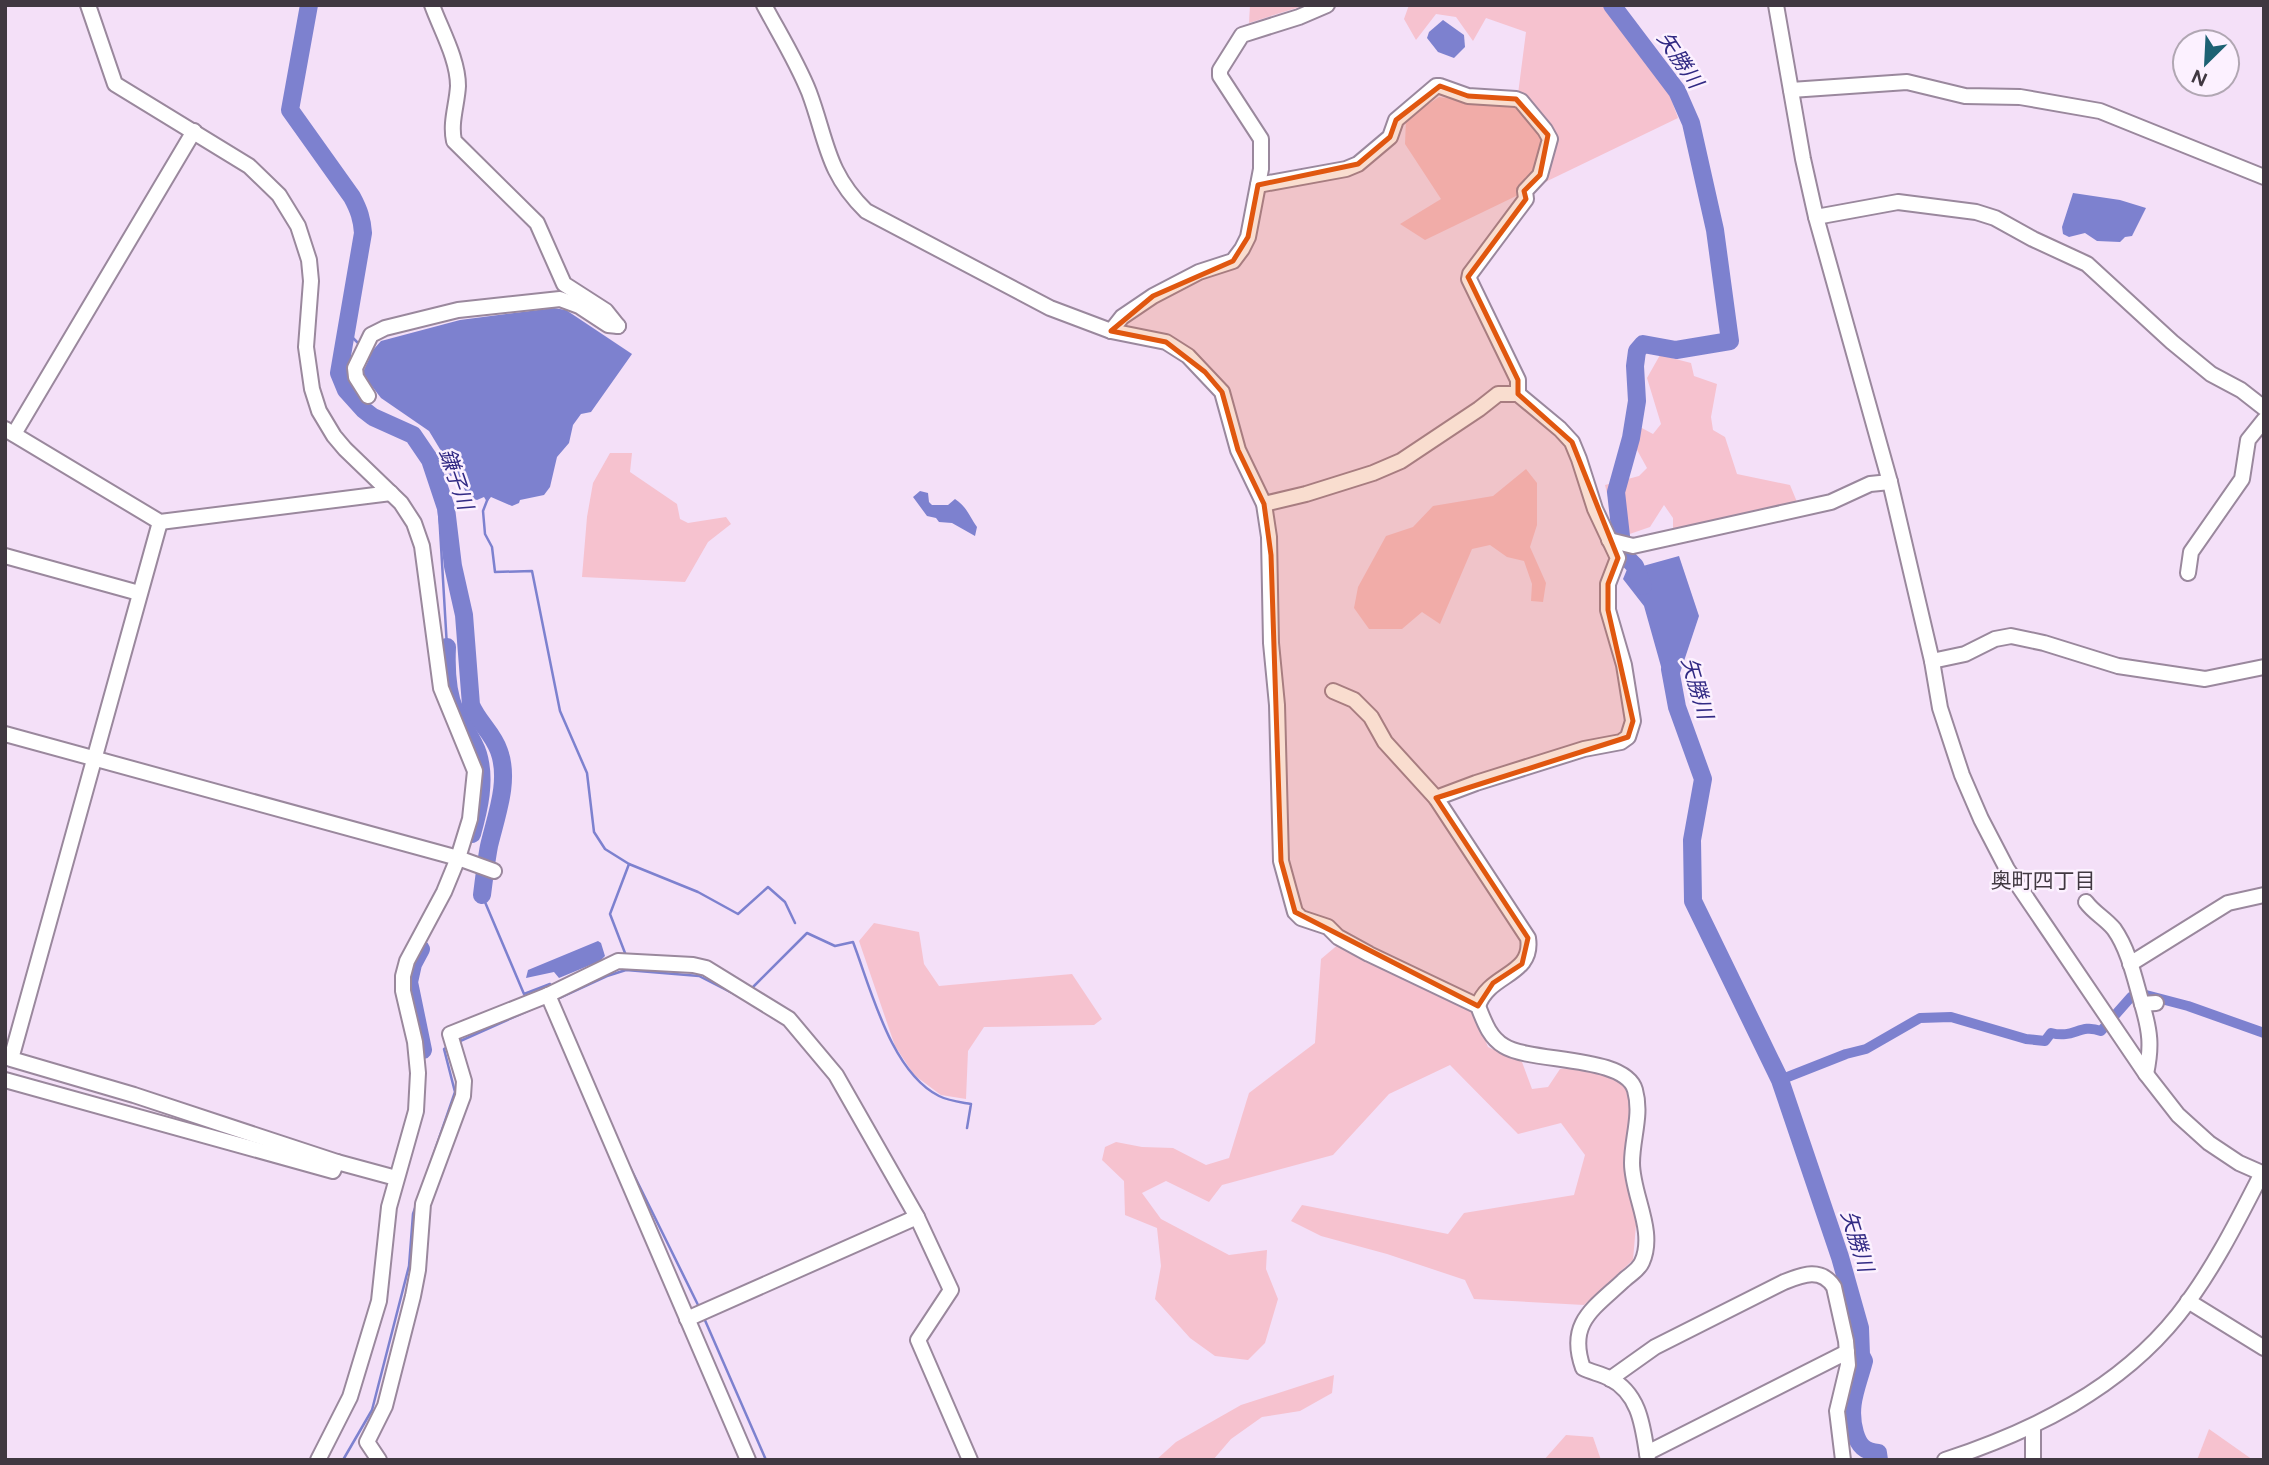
<svg xmlns="http://www.w3.org/2000/svg" width="2269" height="1465" viewBox="0 0 2269 1465" font-family="Figtree,'Noto Sans JP',sans-serif">
  <style>
    .green { fill: #f6c2cf }
    .water { fill: #7d81cf }
    .lines { fill: none; stroke-linecap: round; stroke-linejoin: round }
    .stream { stroke: #7d81cf; stroke-width: 2.5 }
    .canal { stroke: #7d81cf; stroke-width: 10 }
    .river { stroke: #7d81cf; stroke-width: 18 }
    .minor-casing { stroke: #9a889d; stroke-width: 18 }
    .minor { stroke: #fff; stroke-width: 14 }
    .marked { fill: #e0570f; fill-opacity: 0.2; stroke: #e0570f; stroke-width: 5; stroke-linejoin: round }
    .labels { text-anchor: middle; stroke-width: 5; stroke-linejoin: round; paint-order: stroke }
    .water-label { font-size: 21px; font-style: italic; fill: #322a84; stroke: #fcf1ff }
    .neighbourhood-label { font-size: 21px; fill: #403841; stroke: #fcf1ff }
  </style>
  <rect width="100%" height="100%" fill="#f4e0f8"/>
  <!-- green -->
  <g class="green">
    <path d="M1250,5h56l-57,18z"/>
    <path d="M1409,5h195l62,80 12,33 -253,122 -25,-16 41,-25 -36,-55 1,-25 33,-22 71,10 8,-13 8,-62 -40,-14 -13,23 -17,-24 -20,-3 -20,26 -12,-21z"/>
    <path d="M1660,355l31,8 3,13 23,8 -6,33 2,13 12,7 12,37 53,11 7,17 -5,4 -119,27v-15l-9,-13 -14,22 -32,11 -13,-53 34,-9 8,-8 -11,-20 4,-21 13,7 8,-10 -14,-46z"/>
    <path d="M610,453h22l-2,19 47,32 3,15 8,4 38,-6 5,7 -23,18 -23,40 -103,-5 5,-60 6,-34z"/>
    <path d="M1526,469l11,14v42l-7,22 16,36 -3,19 -12,-1 1,-17 -8,-23 -17,-4 -17,-12 -18,4 -32,75 -18,-12 -20,17h-33l-15,-21 4,-21 28,-51 27,-9 20,-21 60,-10z"/>
    <path d="M874,923l45,9 5,32 15,22 133,-12 30,45 -8,6 -110,2 -16,24 -2,48 -25,-4 -27,-20 -19,-29 -36,-105z"/>
    <path d="M1340,943l133,66 15,38 34,15 10,27 16,-2 12,-18 16,-2 42,12 10,11 3,25 -6,50 11,60 -3,35 -49,45 -110,-6 -9,-19 -78,-26 -66,-18 -30,-15 11,-16 146,29 16,-21 110,-18 11,-40 -24,-32 -43,11 -68,-69 -61,29 -56,61 -111,30 -13,17 -43,-21 -24,12 19,26 68,36 38,-5 -1,19 12,30 -13,44 -17,17 -33,-4 -25,-18 -35,-39 6,-33 -4,-38 -32,-13 -1,-34 -22,-21 3,-13 11,-5 26,5 31,1 33,17 23,-7 20,-65 66,-50 6,-84z"/>
    <path d="M1334,1375l-2,18 -32,18 -38,6 -31,22 -18,21h-57l20,-18 65,-37z"/>
    <path d="M2209,1429l44,31h-56z"/>
    <path d="M1566,1435l27,2 8,23h-57z"/>
  </g>
  <!-- water -->
  <g class="water">
    <path d="M1443,20l21,15 1,12 -11,11 -16,-6 -11,-14 2,-6z"/>
    <path d="M2073,193l47,7 26,8 -14,28 -7,1 -5,5 -23,-1 -12,-8 -16,4 -6,-3 -1,-7z"/>
    <path d="M554,308l12,2 66,44 -41,58 -10,2 -8,11 -4,18 -12,14 -7,30 -6,8 -24,5 -1,3 -7,3 -21,-9 -4,5 -3,-5 -7,3 -9,-3 -10,-22 -3,-1 -26,-43 -48,-33 -17,-22 -1,-4 6,-13 -4,-5 2,-5 6,1 8,-9 79,-21z"/>
    <path d="M920,491l8,2 1,9 3,3h16l7,-6c13,9 14,17 22,28l-2,9 -23,-13 -13,-1 -3,-4 -9,-2 -14,-19z"/>
    <path d="M1679,556l20,60 -25,75 -5,4 -25,-89 -21,-27 5,-12 15,-1z"/>
    <path d="M598,941l3,2 4,13 -5,5 -41,17 -5,-6 -28,6 2,-8z"/>
  </g>
  <g class="lines">
    <!-- stream -->
    <g class="stream">
      <path d="M347,332l14,14"/>
      <path d="M488,498l-5,13 2,23 7,13 3,25 37,-1 28,140 27,62 7,59 11,17 24,15 -19,50 15,39"/>
      <path d="M447,647l-10,-169 20,-5"/>
      <path d="M629,864l69,28 40,22 30,-27 17,15 10,21"/>
      <path d="M482,895l42,99 26,-10"/>
      <path d="M751,989l56,-56 28,13 18,-4c18,47 38,130 86,154 10,5 21,6 32,8l-4,24"/>
      <path d="M557,999l50,-23 19,-6 73,6 43,22 2,-2"/>
      <path d="M458,1042l74,-33"/>
      <path d="M630,1167l70,142"/>
      <path d="M704,1318l62,142"/>
      <path d="M343,1460l29,-50 37,-144 4,-52 42,-122 -11,-43 5,-3"/>
    </g>
    <!-- canal -->
    <path class="canal" d="M1780,1080l66,-26 20,-5 54,-31 31,-1 75,22 19,2 6,-8c24,6 28,-10 50,-2l30,-34 15,-2 42,11 76,27"/>
    <!-- river -->
    <g class="river">
      <path d="M309,5l-19,105 62,87c7,13 10,22 11,36l-24,140 7,17 18,20 9,7 40,18 17,25 16,48 7,58 11,49 7,90c7,17 22,28 28,46 11,30 -3,65 -10,95 -3,16 -5,33 -7,49"/>
      <path d="M1612,5l65,86 14,32 24,107 15,111 -54,9 -33,-6 -6,7 -2,15 2,35 -6,37 -15,54 7,62 12,12 8,20"/>
      <path d="M447,647c-1,21 0,45 8,64 7,15 18,27 23,43 8,26 1,55 -6,80"/>
      <path d="M1670,669l7,38 26,72 -11,61 1,61 87,179 60,177 20,71 1,27 3,6c-7,27 -17,45 -9,72 4,13 9,18 23,20l1,7"/>
      <path d="M421,949l-8,15 -4,18 14,68"/>
    </g>
    <defs>
      <g id="minor">
        <path d="M88,5l27,79 134,82 30,29 19,31 11,34 2,21 -5,66 6,42 7,22 15,25 11,13 56,54 13,20 8,23 19,142 34,83 -5,48 -12,39 -14,34 -37,69 -4,15v15l12,51 3,31 -2,38 -27,96 -10,94 -29,96 -32,63"/>
        <path d="M432,5c9,25 26,54 26,81 -1,19 -8,36 -4,55l83,82 27,61 42,27 12,15"/>
        <path d="M764,5c15,28 33,57 45,87 18,48 17,80 57,119l184,97 61,23 55,11 22,14 34,36 16,58 26,54 5,33 2,106 6,62 4,156 14,51 6,6 27,9 10,10 31,17 109,52c6,15 11,31 26,40 27,17 121,9 131,44 7,25 -3,48 -3,73 0,32 24,68 10,99 -4,9 -12,12 -19,19 -30,28 -56,42 -40,87 8,4 18,6 26,10 32,16 34,51 39,82"/>
        <path d="M1776,5l27,154 13,58 74,265 42,179 8,47 22,67 19,44 26,50 139,205 32,41 31,28 30,20 25,11"/>
        <path d="M1791,90l116,-8 58,14 55,1 80,14 164,66"/>
        <path d="M1258,185l88,-16 12,-5 32,-27 6,-17 40,-34h4l28,10 48,3 5,2 24,29 5,9 -10,36 -15,16 1,8 -56,75 -1,5 49,101v14"/>
        <path d="M1816,217l82,-15 78,10 19,6 38,21 54,25 85,78 39,32 30,16 23,18"/>
        <path d="M1111,331l11,-14 31,-21 46,-24 34,-11 9,-12 6,-12 13,-68v-30l-41,-63v-6l22,-35 57,-18 28,-12"/>
        <path d="M368,396l-12,-19 -1,-9 16,-33 14,-7 73,-18 102,-11 19,7 29,19 10,1"/>
        <path d="M5,429l155,93 231,-29"/>
        <path d="M14,434l180,-303"/>
        <path d="M1264,504l42,-10 67,-21 28,-12 78,-52 19,-15h20l42,35 12,13 7,17 16,50 23,49 -10,26v26l16,55 9,56 -5,16 -7,5 -37,7 -108,34 -40,15"/>
        <path d="M160,522l-149,537 123,36 203,67 59,16"/>
        <path d="M1609,540l24,6 198,-44 39,-18 20,-2"/>
        <path d="M5,556l134,37"/>
        <path d="M2188,573l3,-21 51,-73 6,-39 16,-20"/>
        <path d="M1932,661l33,-7 30,-15 16,-3 33,7 74,23 87,13 59,-12"/>
        <path d="M1333,691l21,9 17,17 14,25 51,56 92,140c6,38 -39,35 -50,68"/>
        <path d="M5,734l453,124 36,13"/>
        <path d="M2086,902c8,11 19,16 28,27 15,21 21,51 28,75"/>
        <path d="M2130,964l98,-61 36,-8"/>
        <path d="M548,995l200,465"/>
        <path d="M2146,1074c6,-28 4,-43 -4,-70l14,-1"/>
        <path d="M5,1080l328,91 4,-9"/>
        <path d="M2188,1301l76,47"/>
        <path d="M687,1319l230,-102"/>
        <path d="M1610,1379l45,-32 129,-65c18,-7 37,-15 50,5l12,54 2,24 -11,46 6,49"/>
        <path d="M2033,1427v33"/>
        <path d="M1647,1453l200,-101"/>
        <path d="M379,1460l-12,-18 18,-36 28,-110 5,-26 5,-66 40,-108 1,-15 -14,-47 98,-39 70,-34 75,4 13,3 83,51 47,56 81,142 34,73 -33,50 52,120"/>
        <path d="M1945,1460c88,-29 174,-71 233,-145 34,-43 59,-93 84,-142"/>
      </g>
    </defs>
    <!-- minor casing -->
    <use href="#minor" class="minor-casing"/>
    <!-- minor -->
    <use href="#minor" class="minor"/>
  </g>
  <!-- marked area -->
  <path class="marked" d="M1440,86l28,10 48,3 32,36 -8,40 -16,16 2,8 -58,78 50,103v14l54,48 46,116 -10,26v26l25,111 -5,16 -192,61 92,140 -6,26 -29,19 -15,23 -183,-94 -14,-51 -10,-306 -7,-51 -26,-54 -16,-58 -17,-20 -39,-30 -55,-11 42,-35 80,-35 15,-24 10,-52 100,-21 32,-27 6,-17z"/>
  <g class="labels">
    <!-- water labels -->
    <g class="water-label">
      <text transform="translate(1680 60) rotate(56)" y="7">矢勝川</text>
      <text transform="translate(456 479) rotate(71)" y="7">鎌子川</text>
      <text transform="translate(1697 688) rotate(74)" y="7">矢勝川</text>
      <text transform="translate(1857 1241) rotate(73)" y="7">矢勝川</text>
    </g>
    <!-- neighbourhood labels -->
    <g class="neighbourhood-label">
      <text x="2043" y="888">奥町四丁目</text>
    </g>
  </g>
  <!-- border -->
  <rect width="2269" height="1465" fill="none" stroke="#403841" stroke-width="14"/>
  <!-- north arrow -->
  <g transform="translate(2206 63) rotate(204)"><circle r="33" fill="#fcf1ff" stroke="#b1a7b3" stroke-width="2"/>
  <path d="M0-5L12 26L0 18L-12 26Z" fill="#1d6173"/>
  <text y="-10" font-size="19" font-weight="bold" text-anchor="middle" fill="#403841">N</text>
  </g>
</svg>
